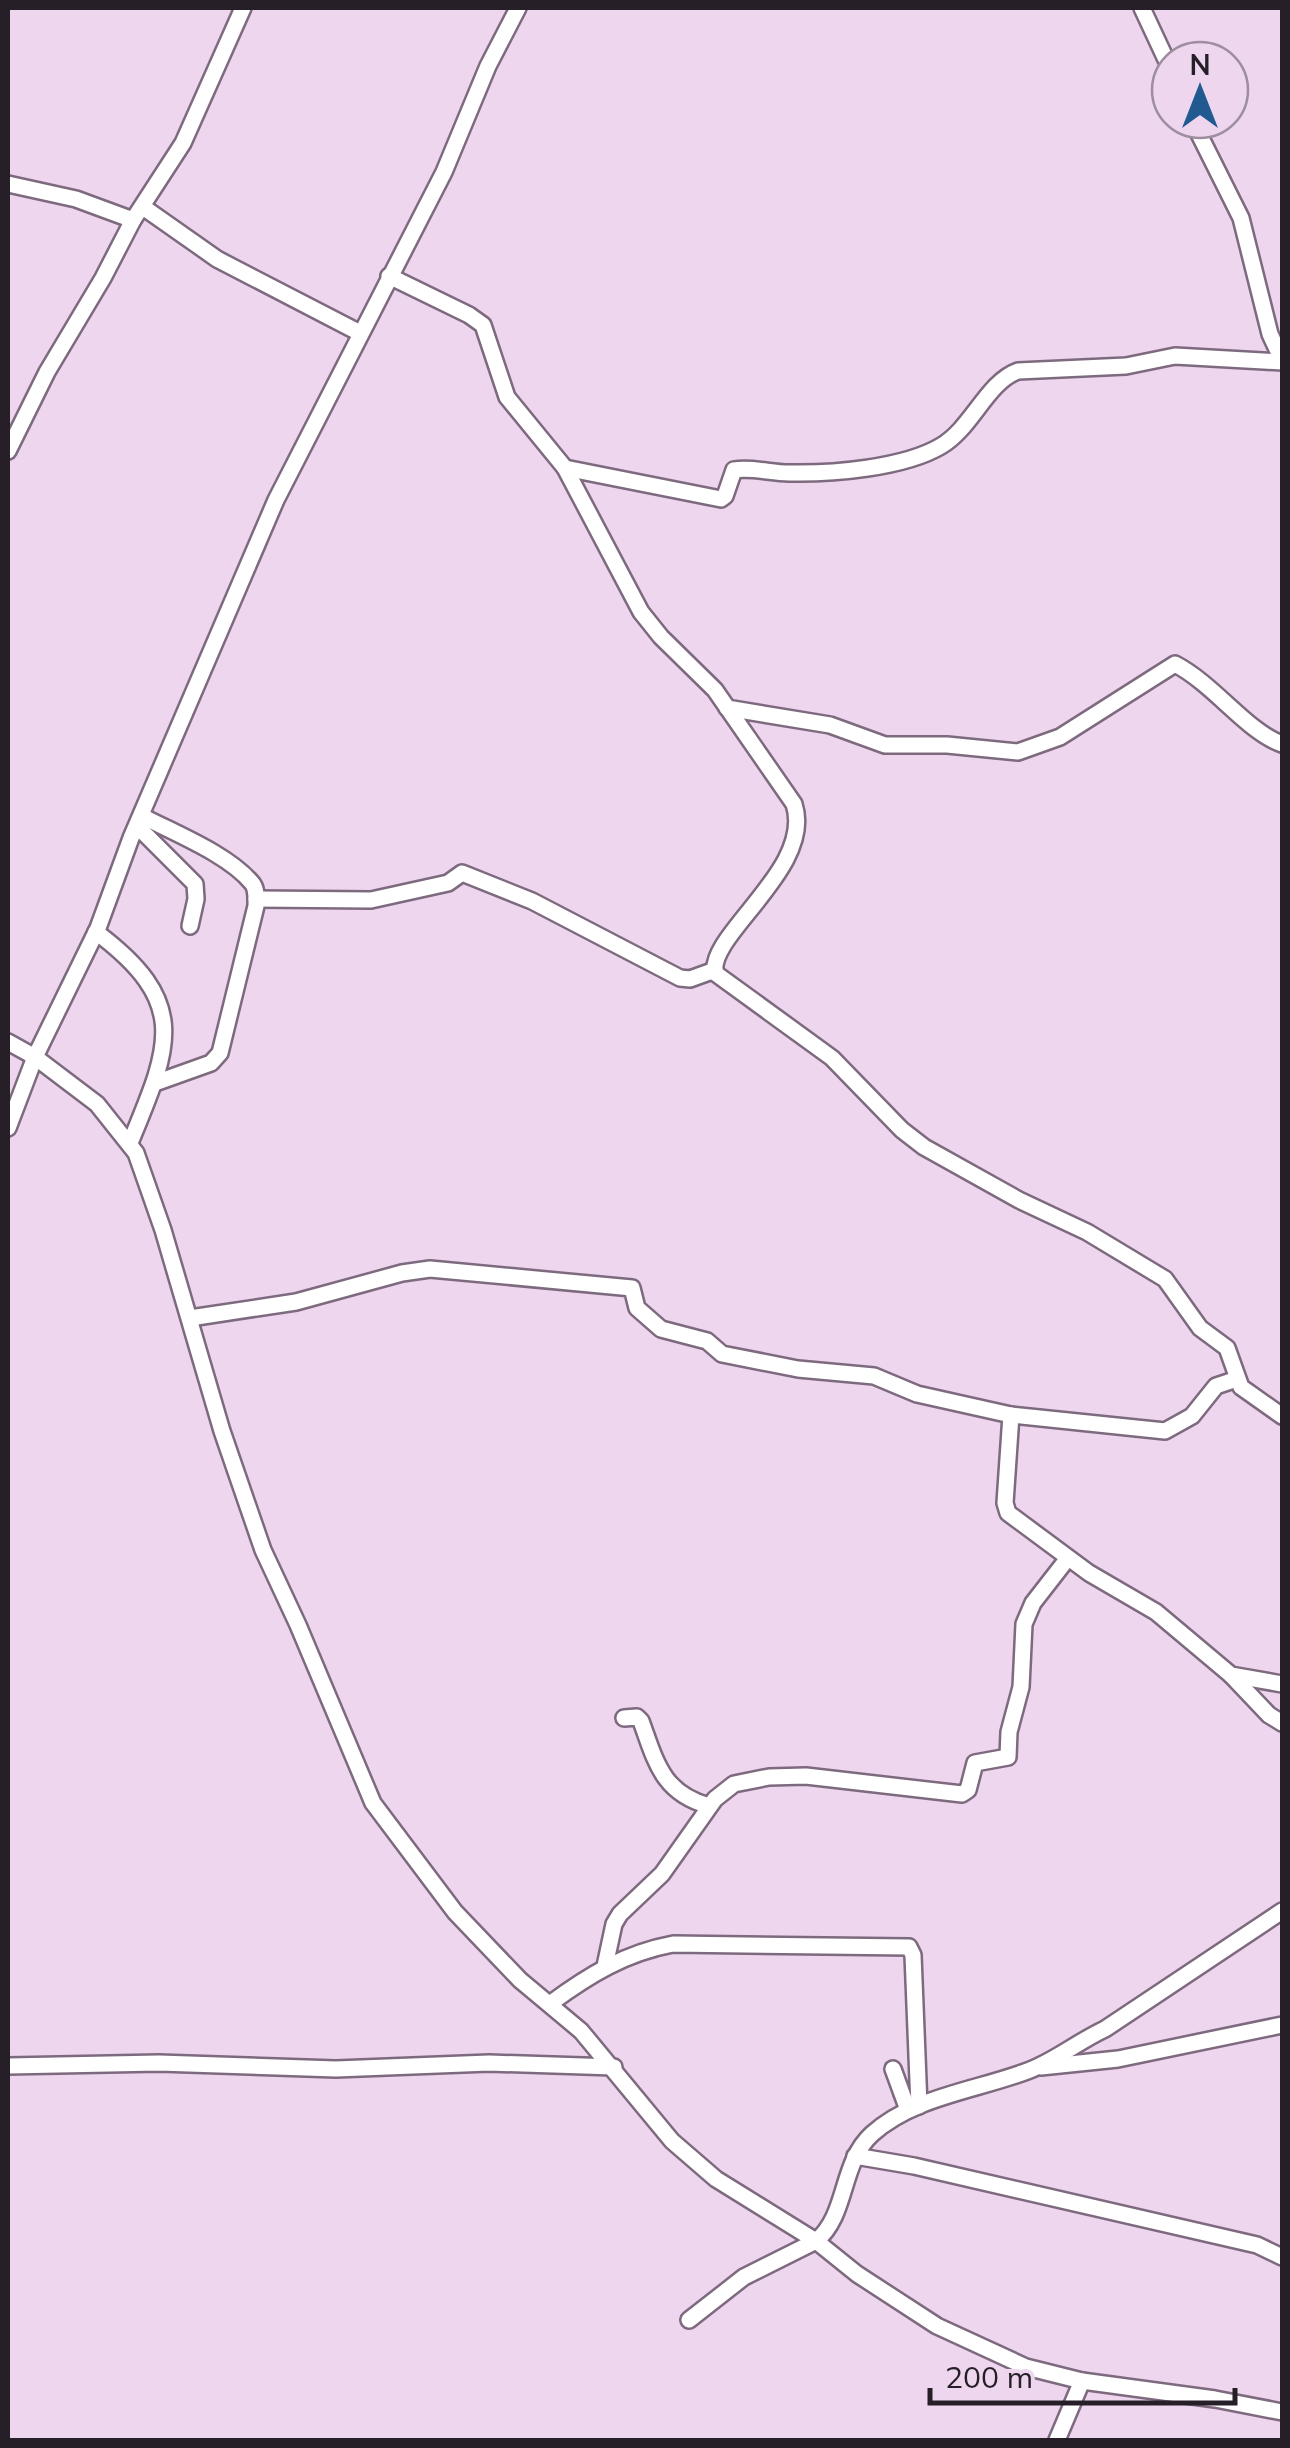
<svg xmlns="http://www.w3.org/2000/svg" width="1290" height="2448" viewBox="0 0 1290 2448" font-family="Mulish,sans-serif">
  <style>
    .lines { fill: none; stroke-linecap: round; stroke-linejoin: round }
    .minor-casing { stroke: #7e6a7e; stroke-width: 20 }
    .minor { stroke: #fff; stroke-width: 15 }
  </style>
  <rect width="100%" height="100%" fill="#eed7ee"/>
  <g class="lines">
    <defs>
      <g id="minor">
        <path d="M1142,8l28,60"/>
        <path d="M1192,120l49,98 29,116 12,26"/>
        <path d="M8,184l68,15 57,21"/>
        <path d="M143,207l74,52 143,74"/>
        <path d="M389,276l80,39 14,10 24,72 58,71 76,144 20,25 54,53 79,114c21,64 -86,130 -79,169l117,85 70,72 22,17 95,53 68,32 78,47 35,49 27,20 14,39 41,29"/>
        <path d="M8,451l39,-79 56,-94 30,-58 50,-77 60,-135"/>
        <path d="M565,468l156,31 4,-3 9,-26c18,-3 37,3 55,3 43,1 115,-5 152,-27 31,-18 46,-64 77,-75l108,-5 49,-10 107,6"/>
        <path d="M727,708l103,17 55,20h62l71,7 42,-15 115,-73c40,21 71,67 107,80"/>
        <path d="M142,816c32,17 86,38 110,67 5,6 4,14 4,23l-36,147 -9,10 -56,20"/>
        <path d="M137,826l58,58 1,15 -6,27"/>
        <path d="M256,899l115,1 77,-17 14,-10 70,28 148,77 10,1 25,-9"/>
        <path d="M96,932c95,71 74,114 34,211"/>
        <path d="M8,1042l27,15 62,47 39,49 27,77 59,201 41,119 35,75 75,178 82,109 65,68 61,51 91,110 44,38 100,62 41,33 80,52 89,41 56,14 133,18 67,13"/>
        <path d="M8,1128l27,-71 63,-129 33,-90 145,-338 168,-328 44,-106 30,-58"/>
        <path d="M190,1318l106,-16 106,-29 28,-4 202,19 5,20 24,21 46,12 15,13 76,15 76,7 43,18 94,21 154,16 27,-15 24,-30 21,-7"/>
        <path d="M1011,1415l-6,88 3,10 81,60 67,39 75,63 51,9"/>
        <path d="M1231,1675l38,40 13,8"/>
        <path d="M624,1718l13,-1 4,4c15,41 21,72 68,85"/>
        <path d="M605,1966l9,-42 6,-10 42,-40 53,-75 19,-15 35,-7 37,-1 156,18 6,-4 7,-27 33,-6 1,-25 12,-45 3,-63 9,-21 35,-45"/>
        <path d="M551,2003c38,-28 74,-50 122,-59l236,3 4,8 6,151"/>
        <path d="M8,2066l151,-3 177,6 153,-6 125,4"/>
        <path d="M1041,2067l77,-8 164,-34"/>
        <path d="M893,2069l15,41"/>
        <path d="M855,2156l59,10 343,79 25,12"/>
        <path d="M689,2320l55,-43 72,-36c32,-26 24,-78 56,-107 42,-38 107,-44 158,-64 26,-10 49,-29 75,-41l177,-118"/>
        <path d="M1057,2440l25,-59"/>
      </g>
    </defs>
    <!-- minor casing -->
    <use href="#minor" class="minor-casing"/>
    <!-- minor -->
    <use href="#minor" class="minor"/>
  </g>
  <!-- border -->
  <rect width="1290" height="2448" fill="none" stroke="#271f28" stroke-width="20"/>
  <!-- north arrow -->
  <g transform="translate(1200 90)"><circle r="48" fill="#eed7ee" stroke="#9e8d9f" stroke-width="2.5"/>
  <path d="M0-8L18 38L0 25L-18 38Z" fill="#215991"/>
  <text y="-15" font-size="28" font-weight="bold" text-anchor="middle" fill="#271f28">N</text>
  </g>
  <!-- scale -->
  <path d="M930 2388v15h305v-15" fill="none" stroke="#271f28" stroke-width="5"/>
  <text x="945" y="2388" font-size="30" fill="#271f28" stroke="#eed7ee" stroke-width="8" paint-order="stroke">200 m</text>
</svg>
